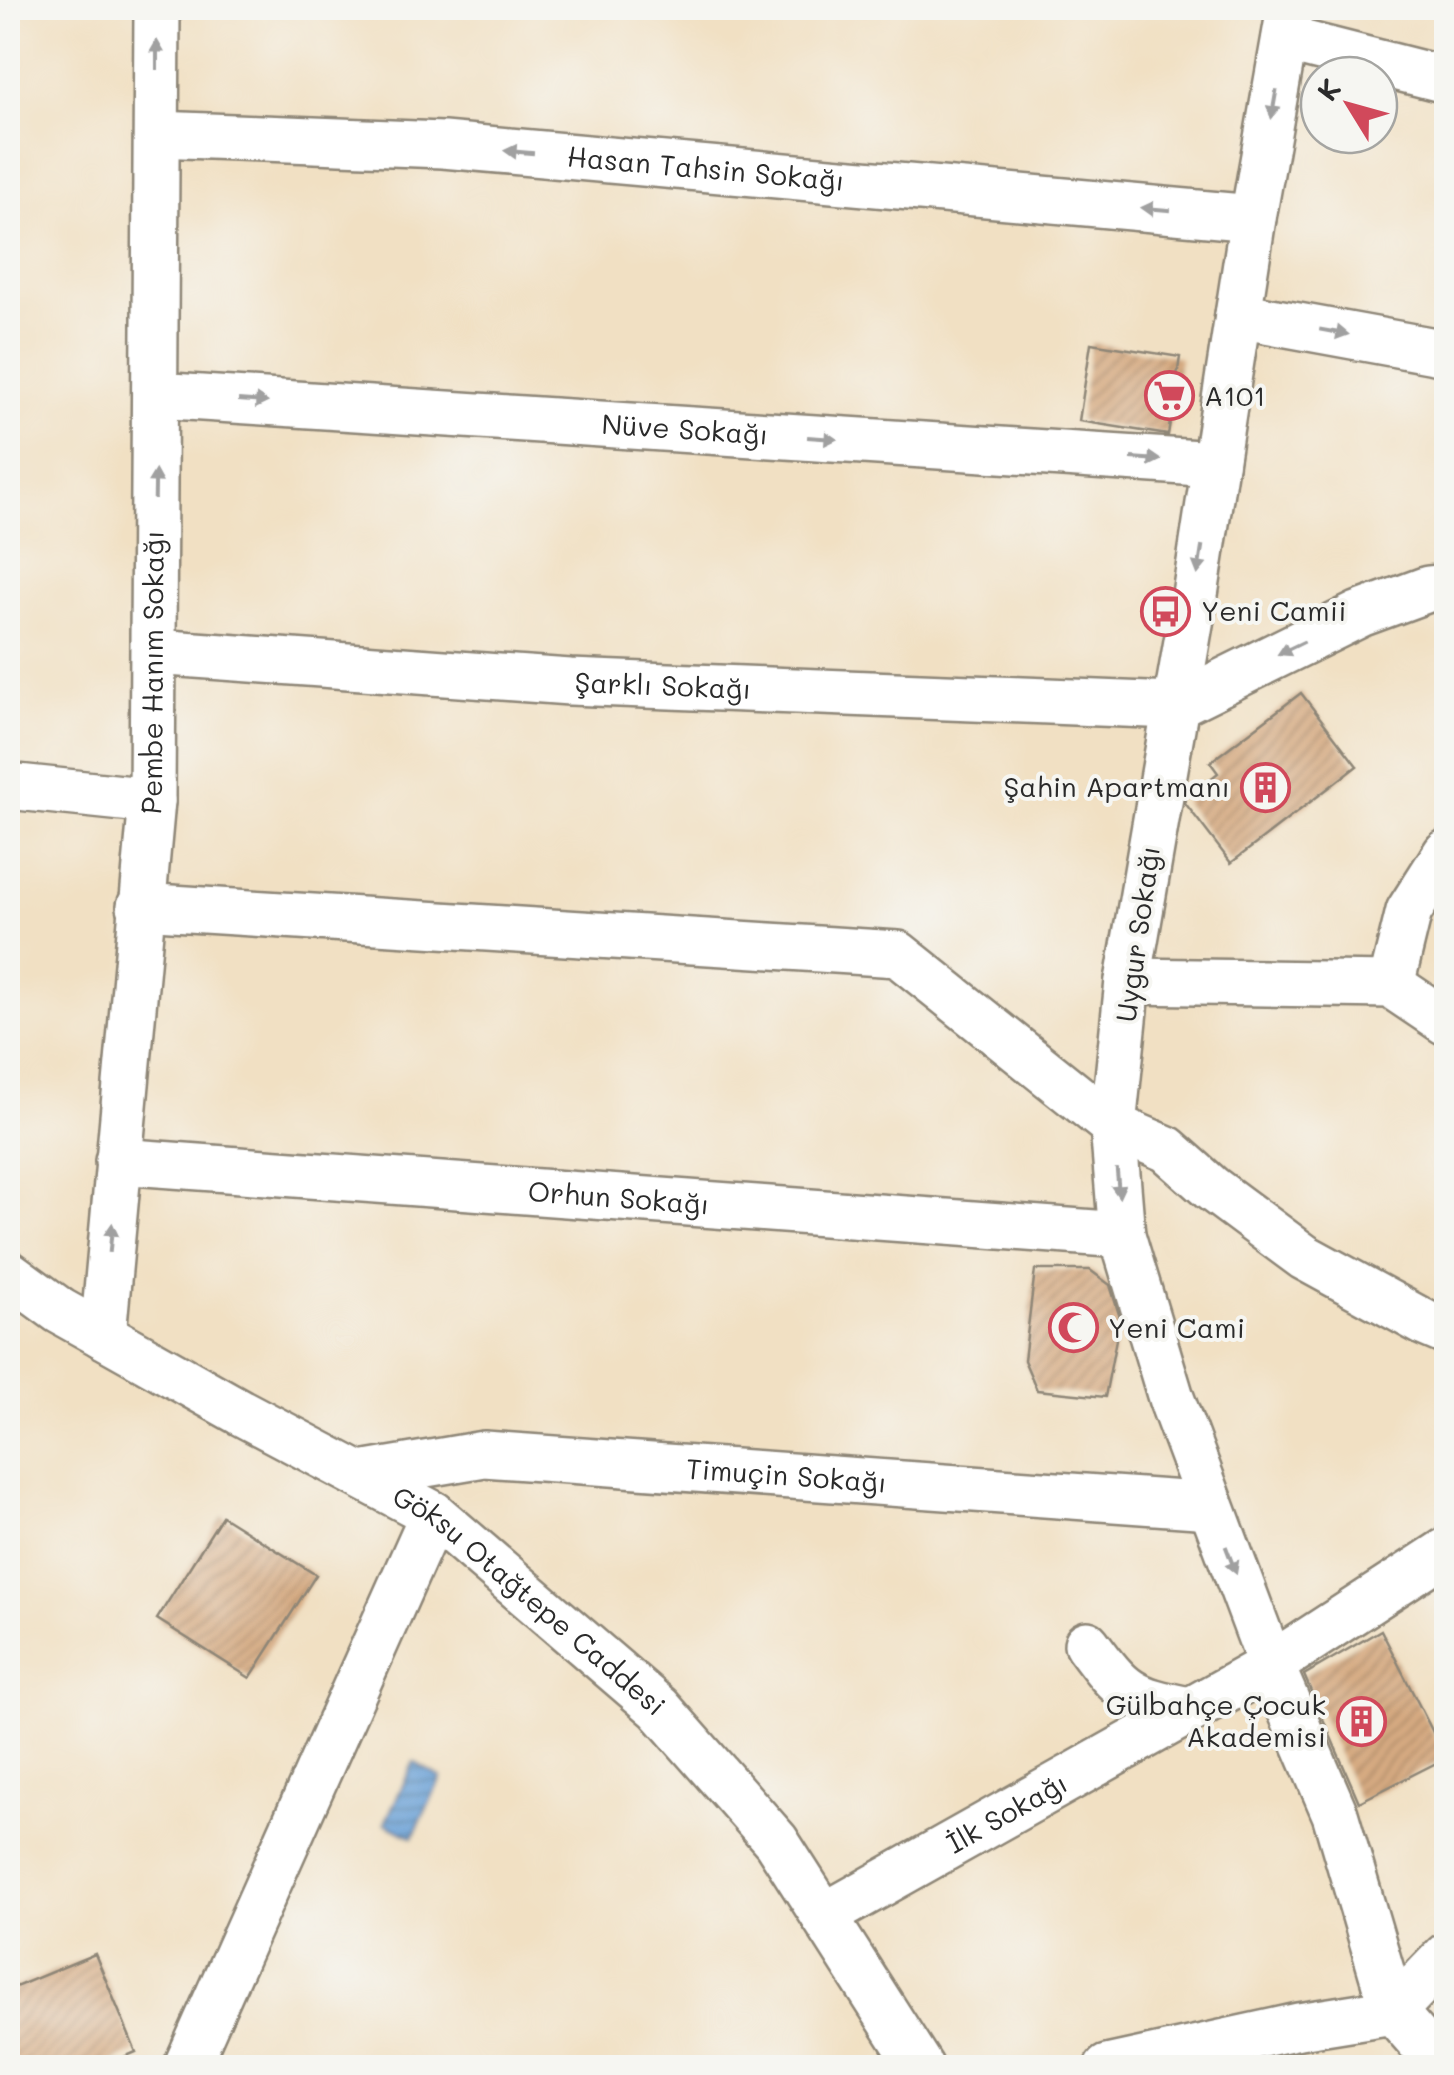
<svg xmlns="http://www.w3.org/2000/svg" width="1454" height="2075" viewBox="0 0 1454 2075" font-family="Mali,sans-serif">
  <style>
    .water { fill: url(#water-rules); stroke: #496580; stroke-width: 2.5 }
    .building { fill: url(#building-hatch) }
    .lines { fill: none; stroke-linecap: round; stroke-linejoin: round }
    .minor-casing { stroke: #8e8677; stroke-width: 50 }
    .minor { stroke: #fff; stroke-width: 45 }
    .oneway { fill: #a0a0a0 }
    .labels { text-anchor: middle; stroke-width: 8; stroke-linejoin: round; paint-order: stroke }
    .street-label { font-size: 28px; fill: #2b2b2b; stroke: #f6f6f2 }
    .poi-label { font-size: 28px; fill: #2b2b2b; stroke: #f6f6f2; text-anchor: start }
  </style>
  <defs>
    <pattern id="water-rules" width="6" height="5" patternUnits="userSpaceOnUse" patternTransform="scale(2.5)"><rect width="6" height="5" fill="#679fd5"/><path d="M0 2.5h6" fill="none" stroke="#5582ad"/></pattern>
    <pattern id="building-hatch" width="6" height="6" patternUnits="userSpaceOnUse" patternTransform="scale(2.5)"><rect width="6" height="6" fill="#d6aa81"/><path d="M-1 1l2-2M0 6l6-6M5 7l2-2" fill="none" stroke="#ae8b6a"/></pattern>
  </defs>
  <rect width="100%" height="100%" fill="#f6f6f2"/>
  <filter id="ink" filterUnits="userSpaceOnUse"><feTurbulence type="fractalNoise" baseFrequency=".01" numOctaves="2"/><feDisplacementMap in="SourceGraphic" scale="20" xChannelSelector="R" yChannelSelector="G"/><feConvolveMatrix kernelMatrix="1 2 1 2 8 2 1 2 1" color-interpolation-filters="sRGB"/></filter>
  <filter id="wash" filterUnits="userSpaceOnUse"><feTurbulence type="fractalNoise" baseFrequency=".0048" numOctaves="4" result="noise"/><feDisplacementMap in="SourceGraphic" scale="40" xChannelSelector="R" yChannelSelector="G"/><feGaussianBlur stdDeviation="2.25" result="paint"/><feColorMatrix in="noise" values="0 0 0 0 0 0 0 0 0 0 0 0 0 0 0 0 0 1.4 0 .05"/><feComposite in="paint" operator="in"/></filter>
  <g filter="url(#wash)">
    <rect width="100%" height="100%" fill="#f1e0c3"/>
    <!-- water -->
    <path class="water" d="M414,1762l27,16 -28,59 -28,-14z"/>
    <g id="blocks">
      <!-- building -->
      <g class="building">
        <path d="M1091,343l89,14 -12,78 -89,-14z"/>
        <path d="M1301,693l56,73 -126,97 -46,-60 1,-5 32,-25 -8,-11z"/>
        <path d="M1035,1270h55l20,15 10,33 -15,79 -68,-7 -13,-30z"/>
        <path d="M222,1516l94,59 -66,103 -93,-59z"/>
        <path d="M1381,1630l65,128 -87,44 -55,-127z"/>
        <path d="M95,1954l41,98 -38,16h-90v-78z"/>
      </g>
    </g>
  </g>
  <g filter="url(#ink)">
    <use href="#blocks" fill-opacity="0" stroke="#8e8677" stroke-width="2.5"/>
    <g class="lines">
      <defs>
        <g id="minor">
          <path d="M1290,8l-37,210 -59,383 -66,380 -15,145 9,109 49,163 100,267 64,149 58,197 50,57"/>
          <path d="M1285,39l161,41"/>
          <path id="s1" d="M157,134l286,11 810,73"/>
          <path d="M1238,315l208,38"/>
          <path id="s2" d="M156,395l1059,69"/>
          <path id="s3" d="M154,652l416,30 604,24 186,-92 68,-25 18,-2"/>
          <path d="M8,786l144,15"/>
          <path d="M140,906l758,48 215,172 54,23 44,39 93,69 121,66 21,9"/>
          <path d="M1128,981l263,4 55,37"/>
          <path d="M1391,985l18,-74 37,-58"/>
          <path id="s4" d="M118,1161l1004,74"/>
          <path id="s5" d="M8,1273l52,38 43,24 137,77 193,102 226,194 117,133 145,227"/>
          <path id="s6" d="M103,1335l49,-534 5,-793"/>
          <path id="s7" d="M361,1475l123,-21 727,52"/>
          <path d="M1087,1644c36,49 43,55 103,66"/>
          <path id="s8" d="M824,1916l447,-251 175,-114"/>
          <path d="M186,2068l247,-554"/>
          <path d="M1107,2068l192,-42 94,-15 53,-55"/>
        </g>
      </defs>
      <!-- minor casing -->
      <use href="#minor" class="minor-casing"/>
      <!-- minor -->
      <use href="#minor" class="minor"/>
    </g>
    <!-- one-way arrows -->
    <defs><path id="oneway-solid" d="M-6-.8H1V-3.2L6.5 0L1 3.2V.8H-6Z" transform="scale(2.5)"/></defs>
    <g class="oneway">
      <use href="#oneway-solid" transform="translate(157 55) rotate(-90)"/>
      <use href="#oneway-solid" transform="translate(1274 104) rotate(100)"/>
      <use href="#oneway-solid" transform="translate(519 152) rotate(-175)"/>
      <use href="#oneway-solid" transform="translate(1156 209) rotate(-175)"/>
      <use href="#oneway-solid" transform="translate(1334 332) rotate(10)"/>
      <use href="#oneway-solid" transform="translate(253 401) rotate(4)"/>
      <use href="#oneway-solid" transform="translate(822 438) rotate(4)"/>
      <use href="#oneway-solid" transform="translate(1146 459) rotate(4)"/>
      <use href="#oneway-solid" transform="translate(155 485) rotate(-89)"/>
      <use href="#oneway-solid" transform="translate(1200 560) rotate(99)"/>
      <use href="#oneway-solid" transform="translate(1291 648) rotate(154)"/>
      <use href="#oneway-solid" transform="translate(1118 1183) rotate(85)"/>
      <use href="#oneway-solid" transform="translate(111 1238) rotate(-85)"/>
      <use href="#oneway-solid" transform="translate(1231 1560) rotate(69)"/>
    </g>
  </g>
  <!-- icons -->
  <defs>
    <symbol id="supermarket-ring" viewBox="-11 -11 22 22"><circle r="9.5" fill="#f6f6f2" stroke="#d1495b" stroke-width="1.5"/><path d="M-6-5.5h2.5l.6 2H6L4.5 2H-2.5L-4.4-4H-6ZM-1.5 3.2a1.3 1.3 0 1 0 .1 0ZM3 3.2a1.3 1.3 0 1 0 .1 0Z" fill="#d1495b"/></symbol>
    <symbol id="bus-ring" viewBox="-11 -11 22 22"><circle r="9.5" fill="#f6f6f2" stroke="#d1495b" stroke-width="1.5"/><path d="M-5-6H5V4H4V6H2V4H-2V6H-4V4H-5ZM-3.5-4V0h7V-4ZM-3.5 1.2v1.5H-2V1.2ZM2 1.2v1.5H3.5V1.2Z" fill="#d1495b"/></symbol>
    <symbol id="building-ring" viewBox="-11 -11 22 22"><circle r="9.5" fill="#f6f6f2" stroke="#d1495b" stroke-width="1.5"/><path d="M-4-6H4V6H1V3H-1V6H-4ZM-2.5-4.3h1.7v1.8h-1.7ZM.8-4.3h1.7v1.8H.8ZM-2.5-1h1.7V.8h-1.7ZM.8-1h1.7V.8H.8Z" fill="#d1495b"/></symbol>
    <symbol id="mosque-ring" viewBox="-11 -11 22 22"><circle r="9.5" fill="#f6f6f2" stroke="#d1495b" stroke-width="1.5"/><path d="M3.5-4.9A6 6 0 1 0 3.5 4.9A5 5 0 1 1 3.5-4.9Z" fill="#d1495b"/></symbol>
  </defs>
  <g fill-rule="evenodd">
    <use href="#supermarket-ring" x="1142" y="368" width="55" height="55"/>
    <use href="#bus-ring" x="1138" y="584" width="55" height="55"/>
    <use href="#building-ring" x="1238" y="760" width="55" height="55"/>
    <use href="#mosque-ring" x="1046" y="1300" width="55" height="55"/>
    <use href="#building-ring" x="1334" y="1694" width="55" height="55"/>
  </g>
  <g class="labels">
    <!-- street labels -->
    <g class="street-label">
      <text dy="10" stroke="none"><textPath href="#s1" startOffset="550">Hasan Tahsin Sokağı</textPath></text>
      <text dy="10" stroke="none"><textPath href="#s2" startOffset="530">Nüve Sokağı</textPath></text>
      <text dy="10" stroke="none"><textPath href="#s6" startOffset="665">Pembe Hanım Sokağı</textPath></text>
      <text dy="10" stroke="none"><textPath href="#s3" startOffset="510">Şarklı Sokağı</textPath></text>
      <text transform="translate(1138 934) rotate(-82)" y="10">Uygur Sokağı</text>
      <text dy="10" stroke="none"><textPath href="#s4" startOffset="502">Orhun Sokağı</textPath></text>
      <text dy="10" stroke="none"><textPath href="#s7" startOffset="428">Timuçin Sokağı</textPath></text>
      <text dy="10" stroke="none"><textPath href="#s5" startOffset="618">Göksu Otağtepe Caddesi</textPath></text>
      <text dy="10" stroke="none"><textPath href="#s8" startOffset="210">İlk Sokağı</textPath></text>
    </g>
    <!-- poi labels -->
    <g class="poi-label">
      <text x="1204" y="406">A101</text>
      <text x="1201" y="621">Yeni Camii</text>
      <text x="1230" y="797" text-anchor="end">Şahin Apartmanı</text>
      <text x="1108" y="1338">Yeni Cami</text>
      <text x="1326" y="1715" text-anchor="end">Gülbahçe Çocuk<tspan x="1326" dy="32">Akademisi</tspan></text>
    </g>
  </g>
  <!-- margin -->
  <rect width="1454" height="2075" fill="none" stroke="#f6f6f2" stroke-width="40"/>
  <!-- north arrow -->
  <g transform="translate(1349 105) rotate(307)"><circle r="48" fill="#f6f6f2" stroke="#a5a5a2" stroke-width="2.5"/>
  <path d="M0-8L18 38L0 25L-18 38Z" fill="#d1495b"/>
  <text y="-15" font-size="28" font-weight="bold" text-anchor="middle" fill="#2b2b2b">K</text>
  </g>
</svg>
